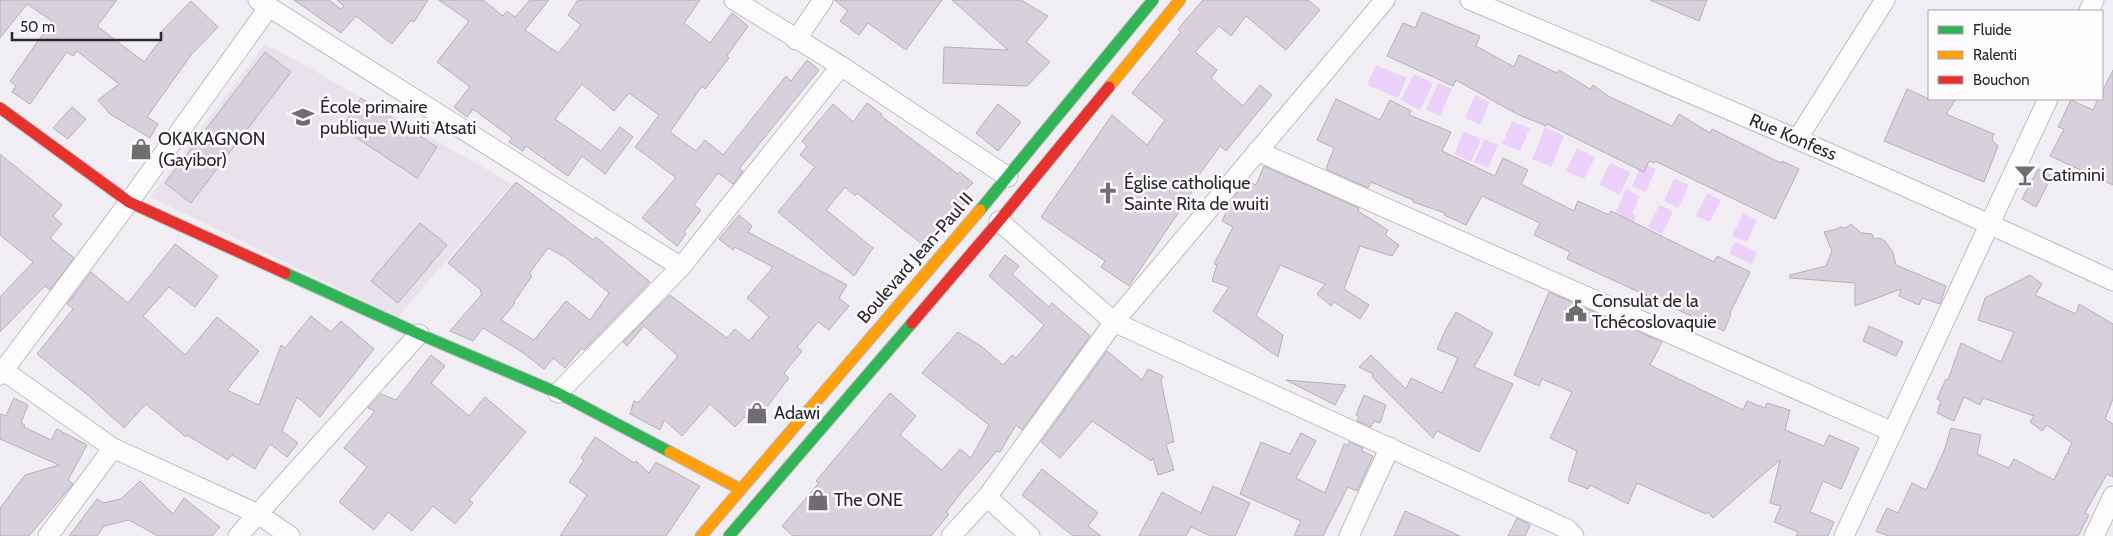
<svg xmlns="http://www.w3.org/2000/svg" width="2113" height="536" viewBox="0 0 2113 536" font-family="Cabin,sans-serif">
<style>
.built{fill:#e9e2ed}
.water{fill:#ebd1fa}
.building{fill:#d8d1dd;stroke:#b3b1b4;fill-rule:evenodd}
.lines{fill:none;stroke-linecap:round;stroke-linejoin:round}
.street-casing{stroke:#bebcc0;stroke-width:21}
.fast-casing{stroke:#bebcc0;stroke-width:13}
.slow-casing{stroke:#bebcc0;stroke-width:13}
.jam-casing{stroke:#bebcc0;stroke-width:13}
.street{stroke:#fdfcfd;stroke-width:19}
.fast{stroke:#30b455;stroke-width:11}
.slow{stroke:#ff9f0a;stroke-width:11}
.jam{stroke:#e5322d;stroke-width:11}
.labels{text-anchor:middle;dominant-baseline:central;stroke-width:5;stroke-linejoin:round;paint-order:stroke}
.poi-label{font-size:18px;fill:#2a282b;stroke:#fdfbfe;text-anchor:start}
.street-label{font-size:18px;fill:#2a282b;stroke:#fdfbfe}
</style>
<rect width="100%" height="100%" fill="#f1eef3"/>
<path class="built" d="M264,45L278,50L512,184L398,317L150,197Z"/>
<path class="water" d="M1376,65L1407,78L1398,98L1367,85Z
M1414,74L1433,83L1420,110L1401,100Z
M1438,83L1452,89L1440,116L1426,110Z
M1475,95L1490,102L1480,125L1465,118Z
M1512,121L1530,128L1520,151L1502,144Z
M1545,127L1564,136L1551,167L1532,159Z
M1464,131L1481,139L1471,162L1454,154Z
M1484,139L1498,145L1488,168L1474,162Z
M1577,148L1595,157L1584,179L1566,171Z
M1610,163L1630,172L1620,195L1599,185Z
M1642,163L1656,169L1646,192L1632,186Z
M1674,179L1689,185L1678,208L1664,201Z
M1626,189L1640,196L1632,214L1636,216L1626,239L1611,233L1620,214L1616,212Z
M1707,193L1721,200L1710,222L1696,216Z
M1659,205L1673,211L1662,234L1648,227Z
M1743,213L1757,220L1747,242L1732,236Z
M1735,242L1757,252L1752,264L1729,254Z"/>
<path class="building" d="M0,0H117L97,26L144,62L164,35L161,32L191,1L218,27L191,55L147,117L158,124L150,138L110,114L98,100L119,84L77,51L73,56L67,52L30,104L12,92L16,86L10,81L52,21L27,4L0,38Z
M294,0H329L341,9L344,6L337,0H428L414,22L411,20L392,44L356,16L341,33Z
M439,0H483L503,16L507,11L515,17L530,0H549L525,30L558,53L581,25L568,15L578,0H700L684,23L710,43L732,13L748,26L727,56L729,58L705,89L702,86L670,132L696,151L705,140L723,155L786,76L791,81L807,60L819,70L739,169L743,171L733,184L718,173L694,205L701,210L684,232L686,234L677,246L642,218L675,179V177L635,147L659,115L629,93L614,111L582,84L555,119L601,151L620,127L633,137L605,174L582,156L568,176L526,146L523,151L509,142L512,138L473,109L467,117L454,107L470,87L437,62L469,21Z
M834,0H942L906,50L868,23L859,35L840,21L848,11Z
M952,0H1021L1048,16L1026,42L1050,62L1027,86L943,83L944,47L1008,50Z
M1203,0H1308L1320,10L1286,50L1246,16L1231,36L1219,26L1195,52L1217,70L1211,78L1243,106L1260,85L1272,95L1226,151L1220,146L1193,183L1197,185L1129,286L1101,267L1105,261L1041,217L1112,115L1147,145L1165,120L1132,93L1181,32L1178,29Z
M1650,0H1707L1699,21Z
M1422,12L1480,36L1476,46L1514,67L1519,55L1557,73L1559,70L1590,89L1593,85L1608,96L1672,126L1679,114L1710,133L1712,129L1781,163L1782,161L1799,169L1775,219L1655,161L1654,163L1649,161L1644,172L1547,124L1546,126L1517,114L1456,80L1453,86L1387,56L1403,23L1415,28Z
M265,52L291,72L191,203L165,183Z
M2113,70V185L2050,156L2064,129L2058,127L2071,100L2093,110L2098,99H2102V92Z
M1907,89L1929,99H1956L1946,114L1994,134L1992,140L1998,146L1984,182L1884,141Z
M361,98L437,147L417,178L342,128Z
M1336,99L1380,120L1390,100L1411,111L1409,115L1451,132L1442,151L1495,176L1503,158L1528,170L1521,184L1574,211L1578,201L1609,215L1611,211L1714,262L1717,256L1750,272L1730,313L1731,314L1724,331L1567,259L1570,252L1534,235L1540,223L1482,196L1466,225L1444,215L1445,213L1413,202V200L1371,182L1368,188L1326,169L1334,148L1317,140Z
M867,103L882,114L881,116L958,174L960,172L973,183L961,194L968,199L927,248L857,193L855,196L845,187L826,210L873,248L854,276L778,212L815,167L800,155L807,146L802,141L833,104L853,122Z
M998,104L1021,122L998,151L976,133Z
M72,107L86,119L68,139L53,128Z
M0,154L62,205L53,216L62,224L50,238L74,258L50,290L45,286L0,332V297L33,262L0,235Z
M1264,166L1359,208L1358,211L1388,230L1385,235L1399,245L1392,256L1360,246L1344,289L1369,305L1360,319L1334,302L1331,306L1317,294L1325,284L1280,265L1256,316L1283,335L1278,357L1213,311L1229,287L1212,281L1217,265L1214,264L1233,227L1222,221L1233,198L1247,181L1256,185Z
M2038,169L2052,176L2036,207L2022,199Z
M516,182L593,240L596,237L650,282L584,350L582,348L565,368L553,358L544,369L522,352L483,328L473,341L450,331L482,294L480,292L481,290L448,263ZM548,248L565,257L609,293L590,320L566,301L534,340L501,320L515,303L514,302L532,276L529,274Z
M739,215L752,226L748,232L847,285L839,298L849,306L829,330L818,322L797,347L802,351L784,373L789,378L753,425L744,417L735,427L710,404L682,436L664,420L660,430L630,414L634,401L638,403L678,356L644,326L627,346L623,342L670,295L727,338L735,329L749,341L769,317L747,298L773,267L735,247L733,250L719,239Z
M420,223L447,245L398,303L371,281Z
M1851,224L1861,233L1872,234L1874,239L1880,238L1885,241L1893,252L1896,265L1946,286L1940,304L1922,298L1919,305L1899,296L1901,289L1855,306V283L1790,278V275L1826,266L1832,251L1824,232L1837,229L1840,227L1846,228Z
M175,244L218,276L195,307L169,287L143,316L185,355L217,317L259,351L227,390L259,405L281,345L285,348L311,316L331,332L341,321L374,349L320,417L297,397L282,431L298,443L287,457L270,444L255,469L232,455L228,460L187,435L186,437L146,404L124,428L89,396L37,354L73,309L67,304L91,272L128,303Z
M1005,255L1019,266L1012,274L1049,307L1052,303L1090,336L1022,430L1016,425L1000,452L997,451L964,489L946,512L949,514L931,536H793L782,526L819,483L816,481L890,393L916,416L900,435L942,470L960,449L971,458L989,425L922,373L958,332L981,346L1003,365L1012,355L1016,358L1044,325L989,276Z
M2030,275L2042,284L2035,295L2076,314L2079,304L2113,324V399L2105,419L2113,424V477L2107,474L2085,513L2089,515L2078,536H1888L1876,531L1887,508L1898,513L1912,483L1926,490L1944,451L1951,428L1981,435L1977,454L2009,468L2014,459L2054,480L2067,453L2069,454L2068,451L2072,443L2047,425L2042,431L2030,422L2034,416L1983,398L1980,405L1964,397L1954,421L1937,413L1941,401L1937,399L1946,379L1948,380L1961,343L2001,362L2014,332L1978,320L1985,298Z
M1549,292L1662,342L1650,365L1743,410L1747,401L1765,408L1767,403L1790,410L1785,430L1824,446L1829,435L1859,448L1841,489L1823,481L1810,512L1834,522L1828,536H1796L1798,532L1774,522L1781,506L1770,503L1780,460L1713,518L1708,512L1706,514L1637,483L1628,504L1590,485L1588,489L1568,481L1577,451L1550,438L1572,392L1542,379L1539,386L1514,375Z
M1456,312L1493,333L1474,367L1513,384L1479,452L1437,431L1433,438L1372,377L1373,374L1359,367L1371,355L1406,389L1411,378L1442,393L1458,358L1437,349L1446,329Z
M1869,326L1903,342L1896,356L1863,341Z
M1107,351L1142,380L1148,369L1163,376L1161,381L1174,442L1166,444L1174,470L1158,475L1153,458L1151,461L1092,421L1060,458L1041,442Z
M431,355L445,366L431,383L469,416L485,397L526,432L469,500L473,503L455,524L433,506L412,531L388,512L374,530L339,502L367,467L344,448L375,411L368,408L381,394L396,400Z
M1286,380L1346,385L1335,405Z
M1364,395L1386,405L1380,423L1374,421L1371,427L1357,421L1359,416L1356,415Z
M14,398L28,405L21,423L25,425L24,427L51,440L57,429L87,445L68,480L73,484L29,536H0V508L25,475L59,465L0,439V414L6,416Z
M1301,433L1316,441L1296,478L1325,493L1344,444L1348,446L1349,442L1363,448L1362,451L1373,456L1357,491L1348,487L1323,536H1294L1301,521L1240,494L1261,442L1290,454Z
M595,437L634,463L636,461L649,473L656,462L700,486L666,536H560L587,495L569,482L584,460L581,458Z
M1042,469L1098,513L1088,526L1101,536H1073L1022,495Z
M140,481L173,514L184,498L220,527L212,536H158L129,520L104,526L97,536H69L97,499L103,503L121,499Z
M1213,486L1250,503L1235,536H1211L1191,527L1186,536H1139L1162,492L1201,513Z
M1405,511L1460,536H1394Z
M1517,518L1530,525L1525,536H1508Z"/>
<g class="lines">
<g class="street-casing">
<path id="street" d="M258,0L681,267
M734,0L841,66L1008,177
M1470,0C1686,91 1901,182 2113,281
M2089,11L2094,0
M796,40L823,0
M1798,138L1885,0
M1257,151L1893,432
M999,221L1114,322L1567,529L1574,536
M0,368L113,448L258,514L290,536
M0,375L129,202L269,7
M558,393L681,267L841,66
M987,497L1030,536
M48,536L113,448
M238,536L419,334
M951,536L987,497L1114,322L1385,0
M1349,536L1390,447
M1844,536L2048,99
M2094,536L2113,496"/>
</g>
<g class="fast-casing">
<path id="fast" d="M980,210L1153,0
M285,273L419,334L558,393L670,452
M729,536L912,323"/>
</g>
<g class="slow-casing">
<path id="slow" d="M1109,87L1180,0
M670,452L740,489
M701,536L980,210"/>
</g>
<g class="jam-casing">
<path id="jam" d="M0,108L129,202L285,273
M912,323L999,221L1109,87"/>
</g>
<use href="#street" class="street"/>
<use href="#fast" class="fast"/>
<use href="#slow" class="slow"/>
<use href="#jam" class="jam"/>
</g>
<defs>
<g id="school-bare" transform="scale(1.725)"><path d="M0-5L7-2L0 1L-7-2ZM-4 1L0 2.5L4 1V4Q0 6-4 4Z" fill="#706d71" stroke="#fdfbfe" stroke-width="2.5" paint-order="stroke"/></g>
<g id="shop-bare" transform="scale(1.725)"><path d="M-5-2.5h2.3a2.7 3.5 0 0 1 5.4 0H5L5.5 6h-11ZM-1.5-2.5h3a1.5 2.3 0 0 0-3 0Z" fill="#706d71" stroke="#fdfbfe" stroke-width="2.5" paint-order="stroke"/></g>
<g id="bar-bare" transform="scale(1.725)"><path d="M-6-5H6L.8 .8V4.5H3.5V6h-7V4.5H-.8V.8Z" fill="#706d71" stroke="#fdfbfe" stroke-width="2.5" paint-order="stroke"/></g>
<g id="church-bare" transform="scale(1.725)"><path d="M-1.2-6h2.4v3.5h3.3v2.4h-3.3V6h-2.4V-.1h-3.3v-2.4h3.3Z" fill="#706d71" stroke="#fdfbfe" stroke-width="2.5" paint-order="stroke"/></g>
<g id="civic-bare" transform="scale(1.725)"><path d="M-.6-6.5H3V-4.5H.6V-3L4-1V1h2V6H-6V1h2V-1L-.6-3ZM-1.2 2.5V6h2.4V2.5Z" fill="#706d71" stroke="#fdfbfe" stroke-width="2.5" paint-order="stroke"/></g>
</defs>
<g fill-rule="evenodd">
<use href="#school-bare" x="303" y="117"/>
<use href="#shop-bare" x="141" y="149"/>
<use href="#bar-bare" x="2025" y="175"/>
<use href="#church-bare" x="1108" y="193"/>
<use href="#civic-bare" x="1576" y="311"/>
<use href="#shop-bare" x="757" y="413"/>
<use href="#shop-bare" x="818" y="500"/>
</g>
<g class="labels">
<g class="poi-label">
<text x="320" y="107">École primaire<tspan x="320" dy="21">publique Wuiti Atsati</tspan></text>
<text x="158" y="139">OKAKAGNON<tspan x="158" dy="21">(Gayibor)</tspan></text>
<text x="2042" y="175">Catimini</text>
<text x="1124" y="183">Église catholique<tspan x="1124" dy="21">Sainte Rita de wuiti</tspan></text>
<text x="1592" y="301">Consulat de la<tspan x="1592" dy="21">Tchécoslovaquie</tspan></text>
<text x="774" y="413">Adawi</text>
<text x="834" y="500">The ONE</text>
</g>
<g class="street-label">
<text transform="translate(1793 137) rotate(23)">Rue Konfess</text>
<text transform="translate(915 258) rotate(-49)">Boulevard Jean-Paul II</text>
</g>
</g>
<rect x="1928" y="10" width="175" height="90" fill="#fdfbfe" stroke="#a9a7aa"/>
<rect x="1938" y="26" width="25" height="8" fill="#30b455" stroke="#a9a7aa"/>
<text x="1973" y="35" font-size="15" fill="#2a282b">Fluide</text>
<rect x="1938" y="51" width="25" height="8" fill="#ff9f0a" stroke="#a9a7aa"/>
<text x="1973" y="60" font-size="15" fill="#2a282b">Ralenti</text>
<rect x="1938" y="76" width="25" height="8" fill="#e5322d" stroke="#a9a7aa"/>
<text x="1973" y="85" font-size="15" fill="#2a282b">Bouchon</text>
<path d="M12 32v8h149v-8" fill="none" stroke="#2a282b" stroke-width="2.5"/>
<text x="20" y="32" font-size="15" fill="#2a282b" stroke="#fdfbfe" stroke-width="4" paint-order="stroke">50 m</text>
</svg>
